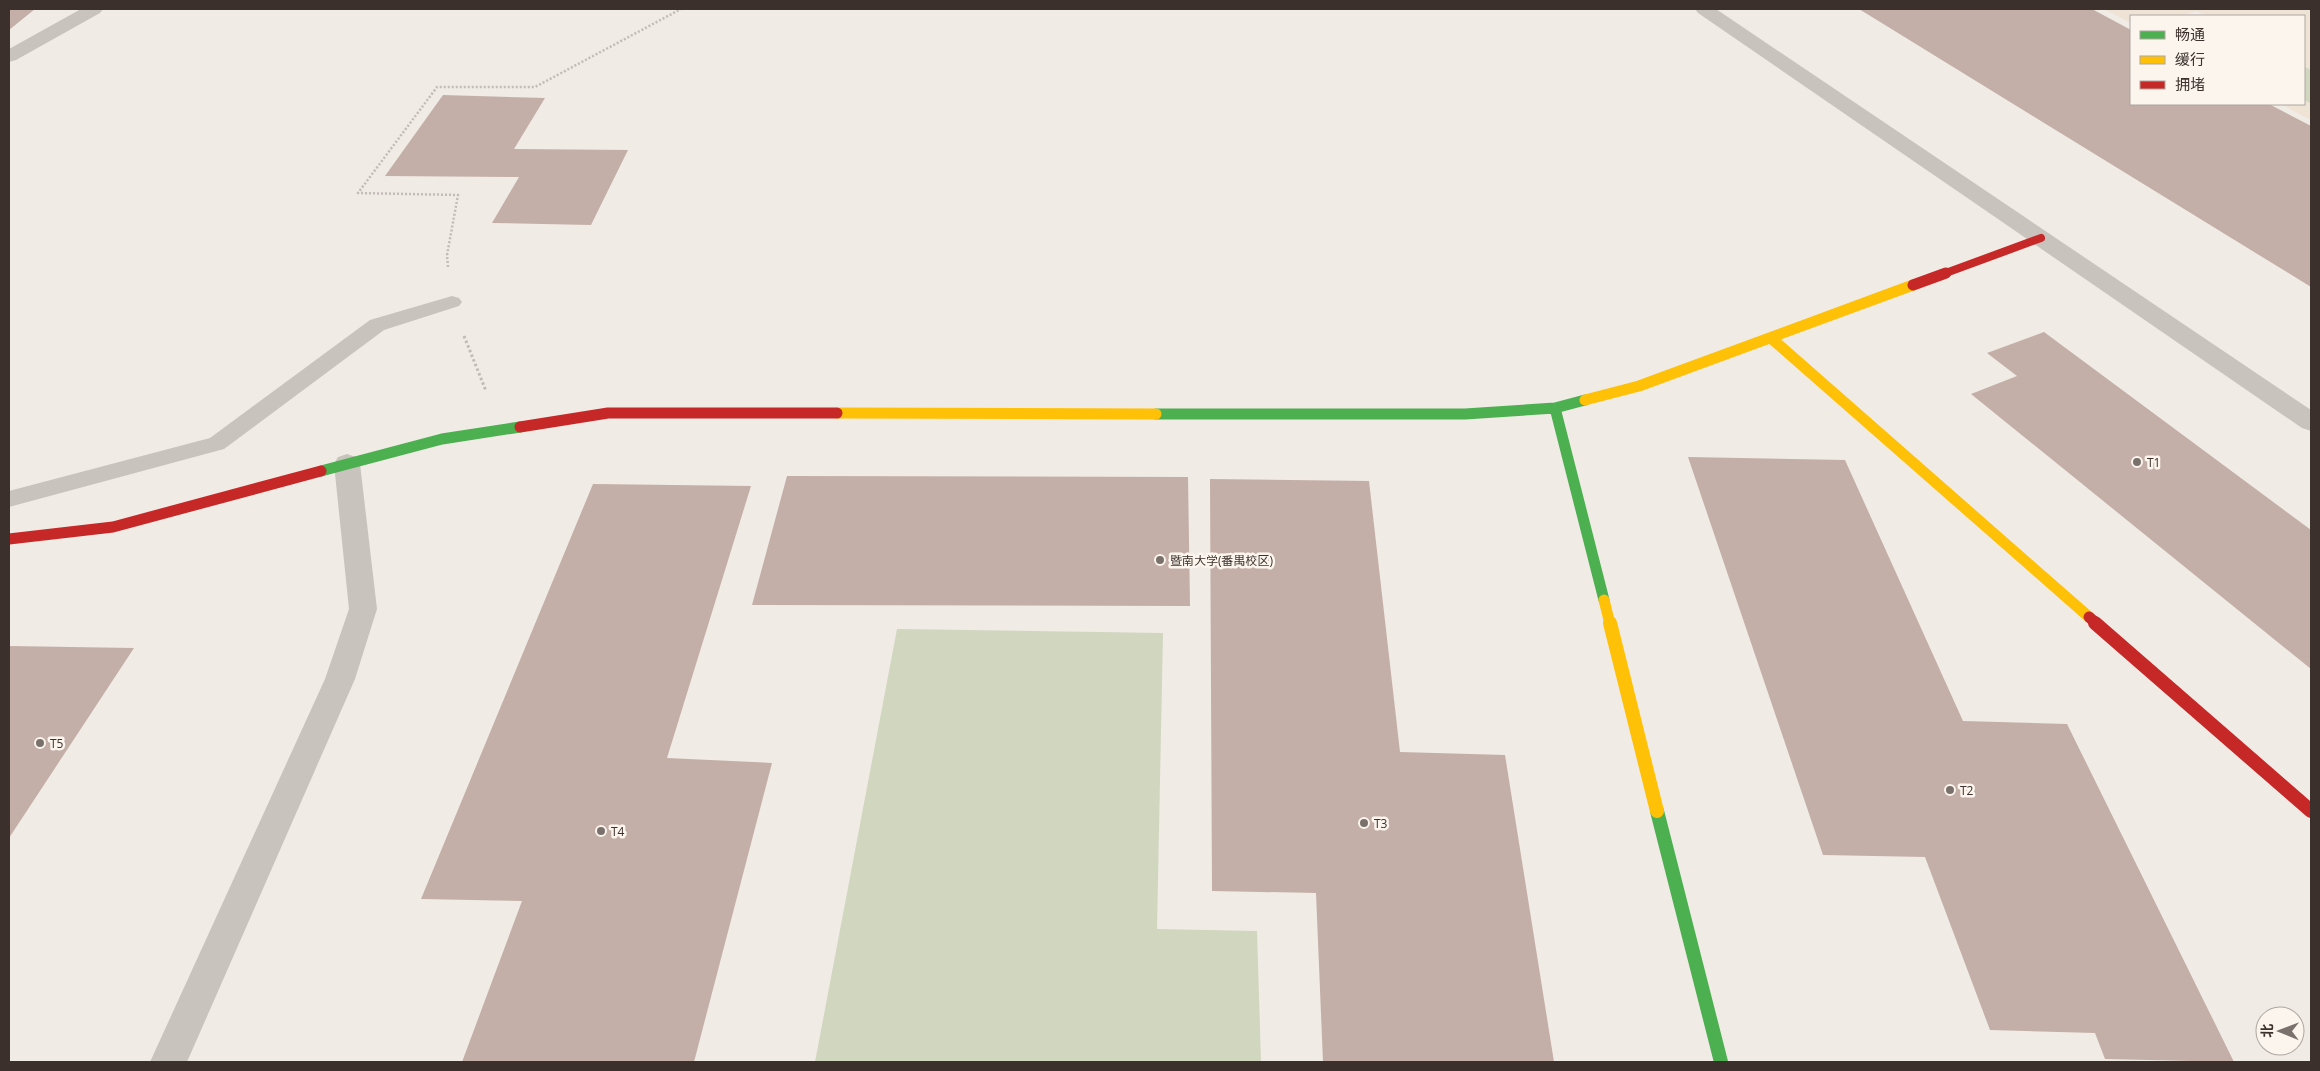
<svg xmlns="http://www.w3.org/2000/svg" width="2320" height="1071" viewBox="0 0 2320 1071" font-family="'Open Sans','Noto Sans SC',sans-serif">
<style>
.green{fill:#d1d6bf}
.plaza{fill:#eee3d5}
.building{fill:#c3afa7}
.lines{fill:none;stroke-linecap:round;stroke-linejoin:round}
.path-far1{stroke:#c2bbb6;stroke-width:2.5;stroke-dasharray:2 2;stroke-linecap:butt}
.path{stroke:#c2bbb6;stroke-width:3;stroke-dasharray:2.5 2.5;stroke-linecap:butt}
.lane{fill:#c9c3be;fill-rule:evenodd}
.street{fill:#c9c3be;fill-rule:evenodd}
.fast-far1{stroke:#4caf50;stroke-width:11}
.fast{stroke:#4caf50;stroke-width:14}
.slow-far1{stroke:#ffc107;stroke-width:11}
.slow{stroke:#ffc107;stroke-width:14}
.jam-far2{stroke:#c62828;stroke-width:8}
.jam-far1{stroke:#c62828;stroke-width:11}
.jam{stroke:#c62828;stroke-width:14}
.poi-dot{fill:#7a716c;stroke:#fbf5ee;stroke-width:2}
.labels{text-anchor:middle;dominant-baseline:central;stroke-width:5;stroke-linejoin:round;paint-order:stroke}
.poi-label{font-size:12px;fill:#3b302b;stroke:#fbf5ee;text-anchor:start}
</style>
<rect width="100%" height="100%" fill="#f0ebe5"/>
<path class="green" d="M2304,66L2311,70V104L2304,100Z
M897,629L1163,633L1157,929L1257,931L1261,1062H815Z"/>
<path class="plaza" d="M2104,9H2311V70L2304,66V16H2208L2197,11L2179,16H2131V23Z
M2304,100L2311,104V120L2281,104H2304Z"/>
<path class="building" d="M9,9H35L9,30Z
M1859,9H2092L2131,30V104H2269L2311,126V287Z
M443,95L545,98L514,149L628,150L591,225L492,223L519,177L385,176Z
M2044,332L2311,530V669L1971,394L2017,376L1987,353Z
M1688,457L1845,460L1963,721L2067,724L2234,1062L2105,1059L2095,1033L1990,1030L1925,857L1823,855Z
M787,476L1188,477L1190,606L752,605Z
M1210,479L1369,481L1400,752L1505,755L1554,1062H1323L1316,893L1212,891Z
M593,484L751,486L667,758L772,763L694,1062H462L522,901L421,899Z
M9,646L134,648L9,838Z"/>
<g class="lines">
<path class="path-far1" d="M448,267L447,255L458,195L358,193L437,87H535L681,9"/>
<path class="path" d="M464,336L486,391"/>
<path class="lane" d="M452,296L459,298L462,302L459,306L384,330L224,449L9,507V491L210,438L370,320Z"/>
<path class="street" d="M81,9H103L100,13L16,60L9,62V49Z
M1695,9H1716L2311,410V431L2302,428L1698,13Z
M347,454L356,457L360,464L377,609L355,679L187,1062H150L325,679L349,609L334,464L338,457Z"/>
<path class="fast-far1" d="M1555,408L1604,600
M1156,414H1465L1555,408L1585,400
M321,471L442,439L520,427"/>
<path class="fast" d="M1657,811L1721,1062"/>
<path class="slow-far1" d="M1771,338L2089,617
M1585,400L1639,386L1913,285
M837,413L1156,414
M1604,600L1610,624"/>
<path class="slow" d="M1610,623L1657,811"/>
<path class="jam-far2" d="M1943,274L2041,238"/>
<path class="jam-far1" d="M1913,285L1946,273
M520,427L608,413H837
M9,539L113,527L321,471
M2089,617L2097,624"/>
<path class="jam" d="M2095,623L2311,811"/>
</g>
<g class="poi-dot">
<circle cx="2137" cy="462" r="5"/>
<circle cx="1160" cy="560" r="5"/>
<circle cx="40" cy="743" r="5"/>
<circle cx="1950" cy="790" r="5"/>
<circle cx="1364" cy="823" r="5"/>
<circle cx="601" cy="831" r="5"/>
</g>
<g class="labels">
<g class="poi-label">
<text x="2147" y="462">T1</text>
<text x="1170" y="560">暨南大学(番禺校区)</text>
<text x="50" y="743">T5</text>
<text x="1960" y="790">T2</text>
<text x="1374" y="823">T3</text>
<text x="611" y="831">T4</text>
</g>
</g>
<rect width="2320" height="1071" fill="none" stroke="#3b302b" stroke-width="20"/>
<rect x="2130" y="15" width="175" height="90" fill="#fbf5ee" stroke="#aea6a0"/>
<rect x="2140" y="31" width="25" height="8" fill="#4caf50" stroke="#aea6a0"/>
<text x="2175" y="40" font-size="15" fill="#3b302b">畅通</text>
<rect x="2140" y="56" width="25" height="8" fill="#ffc107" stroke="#aea6a0"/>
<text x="2175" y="65" font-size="15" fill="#3b302b">缓行</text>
<rect x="2140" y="81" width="25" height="8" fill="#c62828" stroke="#aea6a0"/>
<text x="2175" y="90" font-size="15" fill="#3b302b">拥堵</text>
<g transform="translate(2280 1031) rotate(271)"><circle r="24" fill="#fbf5ee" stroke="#aea6a0"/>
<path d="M0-4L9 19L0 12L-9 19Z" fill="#7a716c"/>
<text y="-8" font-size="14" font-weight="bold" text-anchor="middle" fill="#3b302b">北</text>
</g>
</svg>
